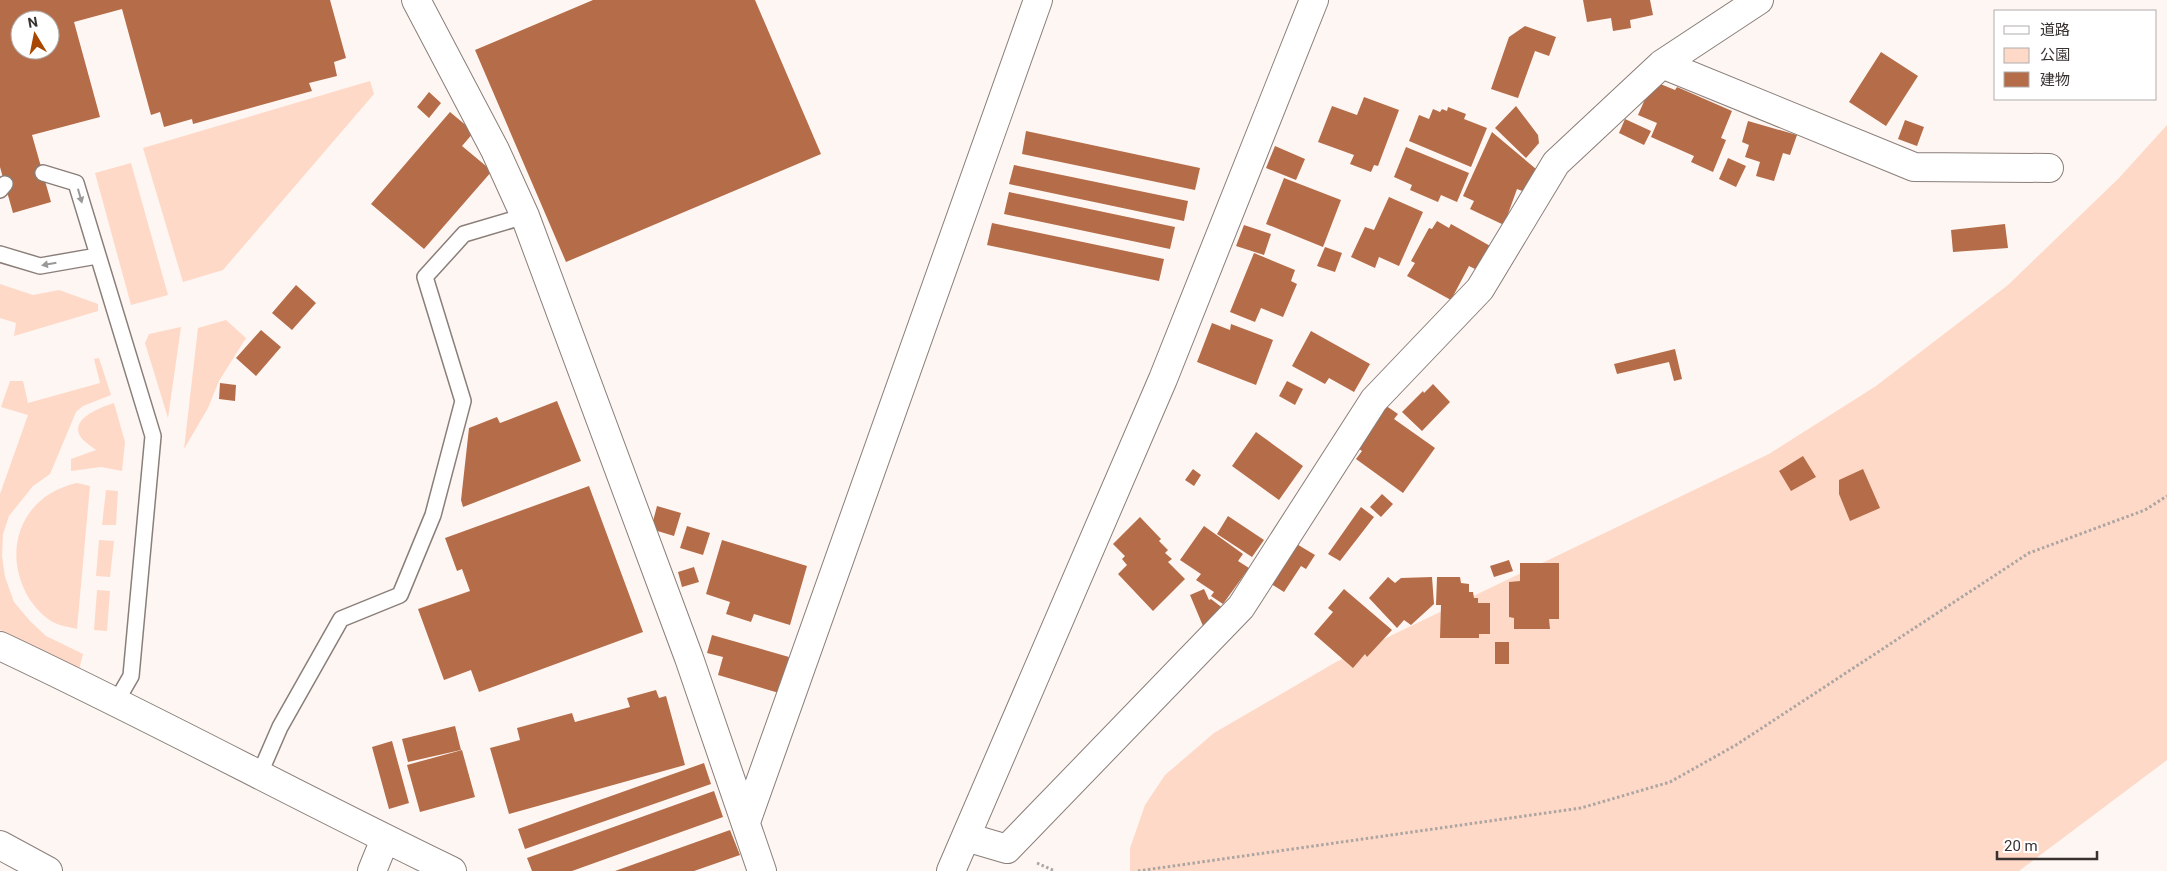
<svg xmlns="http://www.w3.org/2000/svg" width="2167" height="871" viewBox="0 0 2167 871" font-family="Roboto,'Noto Sans JP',sans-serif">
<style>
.green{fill:#fed9c7}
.building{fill:#b56c48;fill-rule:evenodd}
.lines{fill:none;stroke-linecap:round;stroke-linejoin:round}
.lane-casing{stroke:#8a7e79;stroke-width:18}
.street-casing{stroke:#8a7e79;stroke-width:30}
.path{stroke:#aca5a2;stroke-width:3;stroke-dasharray:2.5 2.5;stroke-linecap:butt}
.lane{stroke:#fff;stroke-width:15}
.street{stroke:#fff;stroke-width:28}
.oneway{fill:#9b9898}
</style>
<rect width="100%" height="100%" fill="#fef6f2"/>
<path class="green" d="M370,81L374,94L223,270L183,282L143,148Z
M2167,125V760L2019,871H1130V848L1145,805L1165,775L1214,733L1336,662L1769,454L1876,386L2008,285L2119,178Z
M131,163L168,295L131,305L95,173Z
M0,284L33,295L59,290L98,304V311L14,336L16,323L0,318Z
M226,320L246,338L219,381L208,408L184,449L198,328Z
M181,327L168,418L145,343L149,334Z
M99,358L111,395L83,406L76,412L50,474L33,486L9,516L3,534L2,556L5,577L14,602L30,621L46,636L83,654L79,670L0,630V494L28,415L1,407L10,381H23L28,403L100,383L94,359Z
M114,403L125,442L122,471L101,467L71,471V459L96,450C91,446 84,442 80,436C70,418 102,407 114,403Z
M77,483L90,486L77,629C70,627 61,626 55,623C45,619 36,608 30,600C0,552 21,495 77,483Z
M106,490L118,491L116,525H102Z
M99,540L114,541L110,577L96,576Z
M97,590L110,591L107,631L94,630Z"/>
<path class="building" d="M0,0H330L346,58L334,62L337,76L309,83L312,91L193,124L192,119L164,127L160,112L151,115L122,9L74,22L100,117L32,135L51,202L13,213L0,167ZM20,20H50V50H20Z
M593,0H755L821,154L566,262L475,50Z
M1583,0H1650L1653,15L1630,20L1631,28L1613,31L1611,18L1587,22Z
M1525,26L1556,37L1549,56L1535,51L1518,98L1491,89L1509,37Z
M1881,52L1918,76L1886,126L1849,102Z
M1653,81L1675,90L1677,87L1732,111L1721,138L1726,140L1713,172L1691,162L1694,156L1651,137L1657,123L1638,115Z
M429,92L441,103L429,118L417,107Z
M1364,97L1399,110L1378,166L1374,165L1371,172L1350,164L1354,155L1318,142L1332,106L1357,115Z
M1516,106L1538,135L1539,143L1526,158L1495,128Z
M1448,107L1466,114L1464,119L1487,128L1471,167L1409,141L1419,115L1429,119L1433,109L1440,112L1442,109L1447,111Z
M450,112L474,132L462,146L492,171L424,249L371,204Z
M1625,119L1651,131L1644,145L1619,133Z
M1905,120L1924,127L1917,146L1898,139Z
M1748,121L1797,135L1790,155L1783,153L1774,181L1756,176L1760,162L1745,157L1749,145L1742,142Z
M1026,131L1200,168L1195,190L1022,154Z
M1492,132L1536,169L1525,192L1517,189L1504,225L1470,209L1474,201L1463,196Z
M1275,146L1305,159L1296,180L1266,168Z
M1406,147L1469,173L1457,202L1441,195L1438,202L1410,190L1412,185L1394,177Z
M1728,158L1746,166L1736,187L1719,179Z
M1014,165L1188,201L1184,221L1009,184Z
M1284,178L1341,200L1323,247L1266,224Z
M1009,192L1175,227L1170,249L1004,214Z
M1389,197L1423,212L1399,266L1379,257L1375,268L1351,257L1365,227L1374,230Z
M1437,221L1449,228L1451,224L1492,247L1479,271L1469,266L1451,300L1407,276L1415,263L1411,261L1429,228L1432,229Z
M992,223L1164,259L1159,281L987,245Z
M2005,224L2008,248L1953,252L1951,230Z
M1244,225L1271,234L1264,255L1236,246Z
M1325,247L1342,253L1335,272L1317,266Z
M1254,253L1295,270L1291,281L1297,284L1283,317L1261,308L1255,322L1230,312Z
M296,285L316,303L292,330L272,313Z
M1212,323L1230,330L1231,324L1273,340L1256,385L1197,362Z
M261,330L281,347L256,376L236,358Z
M1311,331L1370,364L1354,392L1329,378L1325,384L1292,366Z
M1675,349L1682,379L1674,381L1669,362L1617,374L1614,364Z
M1287,381L1303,389L1295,405L1279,396Z
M220,383L236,385L235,401L219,399Z
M1433,384L1450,402L1422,431L1402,412L1423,391L1424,393Z
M557,401L581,461L463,507L461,500L469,428L497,417L500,423Z
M1382,403L1398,414L1394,419L1435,448L1403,493L1356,459L1362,451L1352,444Z
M1256,432L1303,466L1279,500L1232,466Z
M1803,456L1816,477L1791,491L1779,471Z
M1193,469L1201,475L1194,486L1185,480Z
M1863,469L1880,508L1850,521L1839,494V480Z
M589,486L643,632L479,692L471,670L444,680L418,609L470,591L462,569L457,571L445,538Z
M1382,494L1393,504L1381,517L1370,507Z
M657,506L681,513L674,536L651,529Z
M1361,507L1374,517L1340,561L1328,554Z
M1228,516L1264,540L1252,557L1217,534Z
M1140,517L1161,539L1159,541L1168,550L1165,553L1172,559L1168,562L1185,579L1153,611L1118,574L1127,565L1122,559L1125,556L1113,544Z
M687,526L710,533L703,555L680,548Z
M1204,526L1243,554L1238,561L1249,568L1223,604L1211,596L1214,592L1196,580L1201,574L1180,560Z
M722,540L807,566L790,625L754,614L751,622L726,614L730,602L706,594Z
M1290,540L1315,555L1306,569L1301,566L1284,592L1265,580Z
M1509,560L1513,571L1494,577L1490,566Z
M1520,563H1559V619H1549L1550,629H1514V618L1509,617V582L1520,581Z
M694,567L699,582L682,587L678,572Z
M1388,577L1395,583L1401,578L1432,577L1434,604L1411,625L1404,620L1397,628L1369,598Z
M1437,577H1460L1461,583L1469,584V592H1473L1474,598H1478V603H1490V634H1479V638H1440L1441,605H1436Z
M1204,589L1209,600L1211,599L1224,609L1215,621L1203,626L1190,595Z
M1344,589L1392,630L1367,657L1365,654L1353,668L1314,634L1333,612L1328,608Z
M712,635L789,657L779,693L718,675L723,657L707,653Z
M1495,642H1509V664H1495Z
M656,690L659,698L666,696L685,765L509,814L490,748L520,740L517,728L572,713L575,722L630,707L627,698Z
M455,726L461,750L408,762L402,739Z
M392,741L409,803L389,809L372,747Z
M462,750L475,797L420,812L407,765Z
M704,763L711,784L525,849L518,829Z
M714,791L723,817L572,871H532L527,858Z
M730,830L740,855L694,871H615Z"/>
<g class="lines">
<g class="lane-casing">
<path id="lane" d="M43,173L76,183L153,436L131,676L116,702
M0,190L5,184
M0,254L40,266L97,256
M260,773L280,727L341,619L400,595L433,515L463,401L425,277L464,234L525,216"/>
</g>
<g class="street-casing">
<path id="street" d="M416,0L495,150L525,216L689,658L762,871
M1662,64L1914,167L2049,168
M0,646C152,717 300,798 452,871
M746,822L1038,0
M966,837L1007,849L1241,607L1374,400L1480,289L1556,163L1662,64L1759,0
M0,845L48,871
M372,871L385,839
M951,871L1163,379L1314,0"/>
</g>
<path class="path" d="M1037,863L1055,871
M1138,871L1581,808L1670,782L1736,745L2029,553L2145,510L2167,496"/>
<use href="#lane" class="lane"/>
<use href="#street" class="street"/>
</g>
<defs><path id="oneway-solid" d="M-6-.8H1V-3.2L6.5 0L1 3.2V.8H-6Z" transform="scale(1.25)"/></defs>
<g class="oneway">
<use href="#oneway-solid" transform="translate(80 196) rotate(74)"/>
<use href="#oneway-solid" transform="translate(49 264) rotate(170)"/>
</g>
<rect x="1994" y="10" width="162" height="90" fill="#ffffff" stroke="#afadac"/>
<rect x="2004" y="26" width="25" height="8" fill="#ffffff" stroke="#afadac"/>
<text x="2040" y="35" font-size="15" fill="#373230">道路</text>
<rect x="2004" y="48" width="25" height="15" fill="#fed9c7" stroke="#afadac"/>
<text x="2040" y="60" font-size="15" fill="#373230">公園</text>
<rect x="2004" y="72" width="25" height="15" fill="#b56c48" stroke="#afadac"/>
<text x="2040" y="85" font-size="15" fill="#373230">建物</text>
<g transform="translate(35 35) rotate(350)"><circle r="24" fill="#ffffff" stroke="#afadac"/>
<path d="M0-4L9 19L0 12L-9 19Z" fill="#a84701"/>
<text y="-8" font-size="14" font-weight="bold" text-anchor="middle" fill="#373230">N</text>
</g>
<path d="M1997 851v8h100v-8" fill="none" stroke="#373230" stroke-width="2.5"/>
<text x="2004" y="851" font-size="15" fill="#373230" stroke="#ffffff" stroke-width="4" paint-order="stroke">20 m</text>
</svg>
